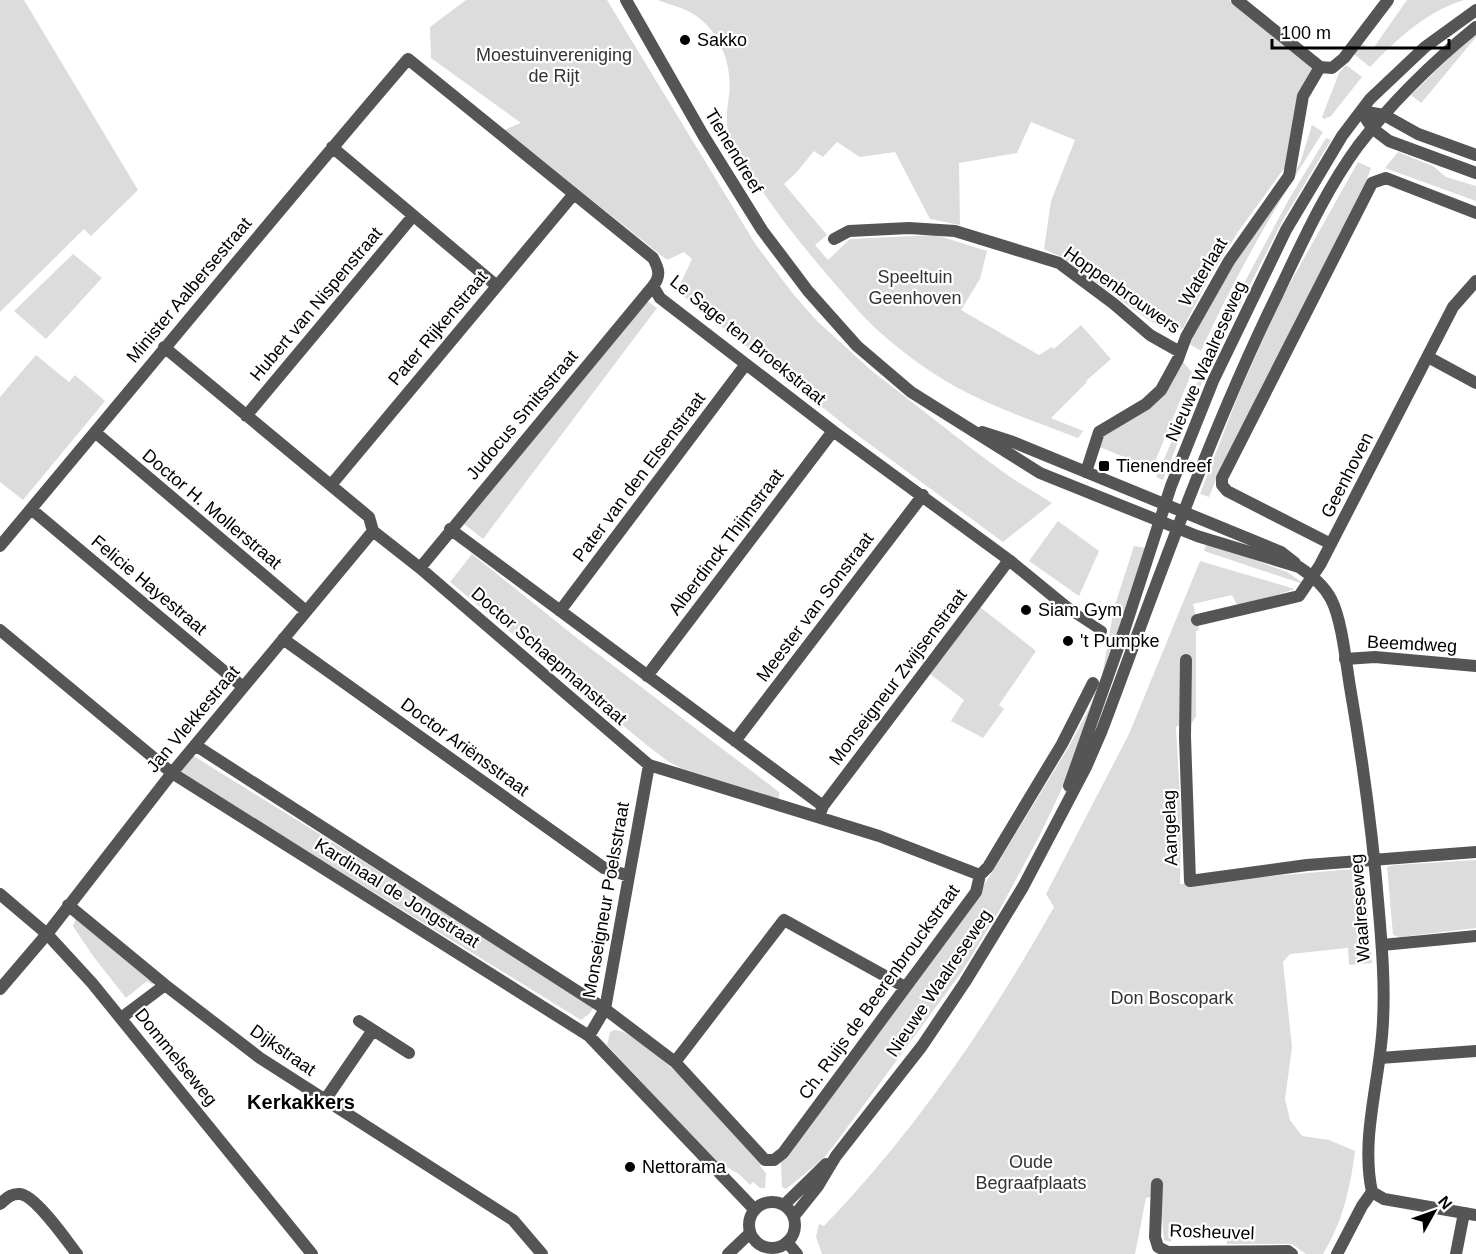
<svg xmlns="http://www.w3.org/2000/svg" width="1476" height="1254" viewBox="0 0 1476 1254" font-family="Arial,sans-serif">
<style>
.green{fill:#dcdcdc}
.lines{fill:none;stroke-linecap:round;stroke-linejoin:round}
.pedestrian{stroke:#555;stroke-width:10}
.minor{stroke:#555;stroke-width:12}
.tertiary{stroke:#555;stroke-width:12}
.poi-dot{fill:#000;stroke:#fff;stroke-width:2}
.labels{text-anchor:middle;dominant-baseline:central;stroke-width:4.5;stroke-linejoin:round;paint-order:stroke}
.poi-label{font-size:18px;fill:#000;stroke:#fff;text-anchor:start}
.park-label{font-size:18px;fill:#333;stroke:#fff}
.street-label{font-size:18px;fill:#000;stroke:#fff}
.neighbourhood-label{font-size:20px;font-weight:bold;fill:#000;stroke:#fff}
</style>
<rect width="100%" height="100%" fill="#fff"/>
<path class="green" d="M0,0H24L138,190L91,236L84,229L0,312Z
M466,0H607L756,245L794,295L817,321L872,371L976,452L1010,477L1052,503L1003,542L856,434L677,291L692,259L684,252L667,260L504,130L521,123L431,58L430,27Z
M658,0H1229L1315,65L1285,167L1238,232L1209,278L1183,328L1172,334L1147,319L1061,257L1044,249L1051,201L1075,140L1031,122L1017,153L959,163L960,225L930,219L895,152L860,157L837,142L823,157L814,151L796,173L784,184L827,235L815,245L828,260L850,239L936,235L987,251L980,279L961,310L1039,355L1052,347L1054,349L1081,325L1111,359L1086,381L1087,382L1051,418L1083,431L1078,438C1037,422 994,408 956,387C930,372 904,354 882,334C862,317 846,296 829,277C793,235 760,192 733,144C724,128 727,112 729,95C733,63 718,26 688,11C678,6 667,4 658,0Z
M1407,0H1464C1427,11 1396,40 1370,67L1354,54L1362,44L1372,50Z
M1476,32V37L1423,101L1421,103L1411,95Z
M1346,65L1362,77L1331,116L1324,119L1322,117L1339,73Z
M1312,125L1323,132C1278,202 1235,275 1201,351L1188,343L1205,307L1288,183L1300,163Z
M1326,138L1331,140L1283,220L1218,348L1204,377L1163,480L1156,477L1226,317L1289,199Z
M1398,152L1433,166L1446,177L1476,186V201L1385,168Z
M1358,162L1371,168L1367,179L1216,480L1209,497L1200,494L1237,398L1280,301Z
M73,254L102,278L46,339L14,311Z
M647,301L657,308L483,539L464,524Z
M36,355L69,382L75,375L105,401L23,500L0,482V397Z
M1181,360L1192,372L1154,464L1149,467L1097,446L1102,433L1130,418Z
M1058,521L1099,551L1079,596L1029,561Z
M1207,542L1287,572L1306,585L1204,551Z
M1134,546L1146,548L1075,761L1039,837L999,911L961,973L838,1140L824,1158L786,1189L782,1187L781,1162L986,882L1068,748L1088,711L1102,676L1114,608Z
M472,554L573,635L779,792V799L683,769L669,762L649,747L450,582Z
M1200,561L1295,589L1238,607L1232,595L1193,604L1199,630L1196,631V717L1189,727L1180,725L1176,727L1181,816L1180,884L1364,868L1372,963L1349,965L1348,948L1290,954L1283,962L1292,1047L1285,1099L1290,1120L1302,1136L1329,1140L1355,1151C1350,1189 1343,1221 1323,1254H1306L1292,1244H1227V1234L1172,1235L1171,1242L1164,1240L1160,1195L1146,1198L1135,1254H822L816,1237L819,1224L824,1226C915,1132 990,1021 1054,907L1046,894L1129,734Z
M980,607L1036,651L999,705L1004,709L983,738L951,721L964,700L930,674Z
M192,755L510,952L593,1008L590,1013L581,1020L180,773Z
M1476,860V928L1400,937L1393,935L1387,867L1396,865Z
M76,918L153,980V985L147,981L126,998L93,956L73,926Z
M614,1030C648,1031 736,1136 762,1163L760,1166L766,1173L765,1188H760L753,1182L750,1185L739,1174L714,1160L607,1045L610,1032Z"/>
<g class="lines">
<path class="pedestrian" d="M1070,610L1102,631"/>
<path class="minor" d="M1237,0L1320,67
M1320,67L1332,68L1344,58L1388,0
M332,147L497,286
M834,239L849,231L909,228L955,231L1059,263L1114,304L1150,335L1180,352
M164,347L369,517L373,531L420,568L649,765L879,836L980,875
M1428,357L1476,383
M246,416L413,216
M96,433L306,611
M1086,472L1099,432L1146,404L1161,390L1178,359L1186,337L1229,261L1289,176L1303,96L1320,67
M331,485L573,195
M31,509L243,687
M450,529L823,806
M1331,544L1227,491L1222,485V478L1372,183L1386,178L1476,213
M0,546C136,384 270,220 408,59L653,258C659,269 661,276 653,286L660,298L833,431L1009,560L1070,610
M420,568L653,286
M560,611L746,364
M1197,620L1299,596L1320,565L1453,307L1476,281
M0,630L172,773L589,1036L754,1209
M283,639L604,868L629,876
M1345,659L1375,657L1476,666
M1186,660L1185,737L1190,881L1307,865L1476,852
M647,676L833,431
M735,741L923,495
M195,745L605,1009L675,1062L765,1160H774L783,1153L976,892L980,875L988,867L1062,744L1093,683
M820,814L823,806L1009,560
M68,905L165,985L260,1058L513,1220L542,1254
M1382,945L1476,936
M0,989L47,934L172,773L373,531
M121,1018L165,985
M359,1021L409,1053
M589,1036L605,1009L649,765
M1380,1058L1476,1051
M675,1062L784,920L905,987
M325,1100L373,1030
M1157,1184L1155,1237L1158,1247L1168,1252L1288,1251L1292,1254
M0,1204C6,1199 11,1193 20,1194C35,1195 67,1241 77,1254
M787,1242L797,1254
M1337,1254L1362,1206L1372,1192
M1456,1254L1464,1213"/>
<path class="tertiary" d="M626,0L703,135L762,230L808,291L857,346L911,392L1040,473L1197,536L1299,567C1311,575 1324,585 1331,599C1342,620 1346,663 1350,687C1363,762 1373,837 1379,912C1382,948 1385,985 1383,1021C1381,1078 1360,1136 1372,1192L1384,1199L1476,1215
M1361,111L1372,128L1389,141L1476,173
M1361,111L1384,115L1418,134L1476,155
M982,432L1013,442L1281,552L1295,563
M1069,786L1125,628L1171,486L1213,381L1286,230L1342,136L1370,99L1425,47L1476,10
M0,894L47,934L92,983L312,1254
M749 1225a23 23 0 1 1 46 0a23 23 0 1 1-46 0Z
M784,1205L826,1164
M794,1216L818,1186L836,1156L922,1046L965,982L1023,887L1086,767L1102,730C1157,583 1209,434 1278,293C1302,243 1325,191 1358,146C1392,102 1433,62 1476,27
M728,1254L750,1233"/>
</g>
<g class="poi-dot">
<circle cx="685" cy="40" r="6"/>
<rect x="1098" y="460" width="12" height="12" rx="3"/>
<circle cx="1026" cy="610" r="6"/>
<circle cx="1068" cy="641" r="6"/>
<circle cx="630" cy="1167" r="6"/>
</g>
<g class="labels">
<g class="poi-label">
<text x="697" y="40">Sakko</text>
<text x="1116" y="466">Tienendreef</text>
<text x="1038" y="610">Siam Gym</text>
<text x="1080" y="641">'t Pumpke</text>
<text x="642" y="1167">Nettorama</text>
</g>
<g class="park-label">
<text x="554" y="55">Moestuinvereniging<tspan x="554" dy="21">de Rijt</tspan></text>
<text x="915" y="277">Speeltuin<tspan x="915" dy="21">Geenhoven</tspan></text>
<text x="1172" y="998">Don Boscopark</text>
<text x="1031" y="1162">Oude<tspan x="1031" dy="21">Begraafplaats</tspan></text>
</g>
<g class="street-label">
<text transform="translate(734 151) rotate(59)">Tienendreef</text>
<text transform="translate(1203 272) rotate(-59)">Waterlaat</text>
<text transform="translate(189 290) rotate(-50)">Minister Aalbersestraat</text>
<text transform="translate(1122 290) rotate(35)">Hoppenbrouwers</text>
<text transform="translate(316 304) rotate(-50)">Hubert van Nispenstraat</text>
<text transform="translate(438 328) rotate(-50)">Pater Rijkenstraat</text>
<text transform="translate(748 340) rotate(39)">Le Sage ten Broekstraat</text>
<text transform="translate(1206 361) rotate(-66)">Nieuwe Waalreseweg</text>
<text transform="translate(522 415) rotate(-50)">Judocus Smitsstraat</text>
<text transform="translate(1347 475) rotate(-63)">Geenhoven</text>
<text transform="translate(639 477) rotate(-53)">Pater van den Elsenstraat</text>
<text transform="translate(212 509) rotate(40)">Doctor H. Mollerstraat</text>
<text transform="translate(726 542) rotate(-53)">Alberdinck Thijmstraat</text>
<text transform="translate(149 585) rotate(40)">Felicie Hayestraat</text>
<text transform="translate(815 607) rotate(-53)">Meester van Sonstraat</text>
<text transform="translate(1412 644) rotate(3)">Beemdweg</text>
<text transform="translate(549 656) rotate(41)">Doctor Schaepmanstraat</text>
<text transform="translate(898 677) rotate(-53)">Monseigneur Zwijsenstraat</text>
<text transform="translate(193 719) rotate(-50)">Jan Vlekkestraat</text>
<text transform="translate(465 747) rotate(36)">Doctor Ariënsstraat</text>
<text transform="translate(1170 828) rotate(-92)">Aangelag</text>
<text transform="translate(397 893) rotate(32)">Kardinaal de Jongstraat</text>
<text transform="translate(606 900) rotate(-80)">Monseigneur Poelsstraat</text>
<text transform="translate(1360 908) rotate(-94)">Waalreseweg</text>
<text transform="translate(939 983) rotate(-56)">Nieuwe Waalreseweg</text>
<text transform="translate(879 992) rotate(-54)">Ch. Ruijs de Beerenbrouckstraat</text>
<text transform="translate(283 1050) rotate(35)">Dijkstraat</text>
<text transform="translate(176 1057) rotate(51)">Dommelseweg</text>
<text transform="translate(1212 1232) rotate(2)">Rosheuvel</text>
</g>
<g class="neighbourhood-label">
<text x="301" y="1102">Kerkakkers</text>
</g>
</g>
<g transform="translate(1434 1212) rotate(50)" stroke="#ffffff" stroke-width="4.5" paint-order="stroke">
<path d="M0-4.5L10 22L0 15L-10 22Z" fill="#000000"/>
<text y="-9" font-size="16" font-weight="bold" text-anchor="middle" fill="#000000">N</text>
</g>
<path d="M1272 39v9h177v-9" fill="none" stroke="#000000" stroke-width="3"/>
<text x="1281" y="39" font-size="18" fill="#000000" stroke="#ffffff" stroke-width="4.5" paint-order="stroke">100 m</text>
</svg>
